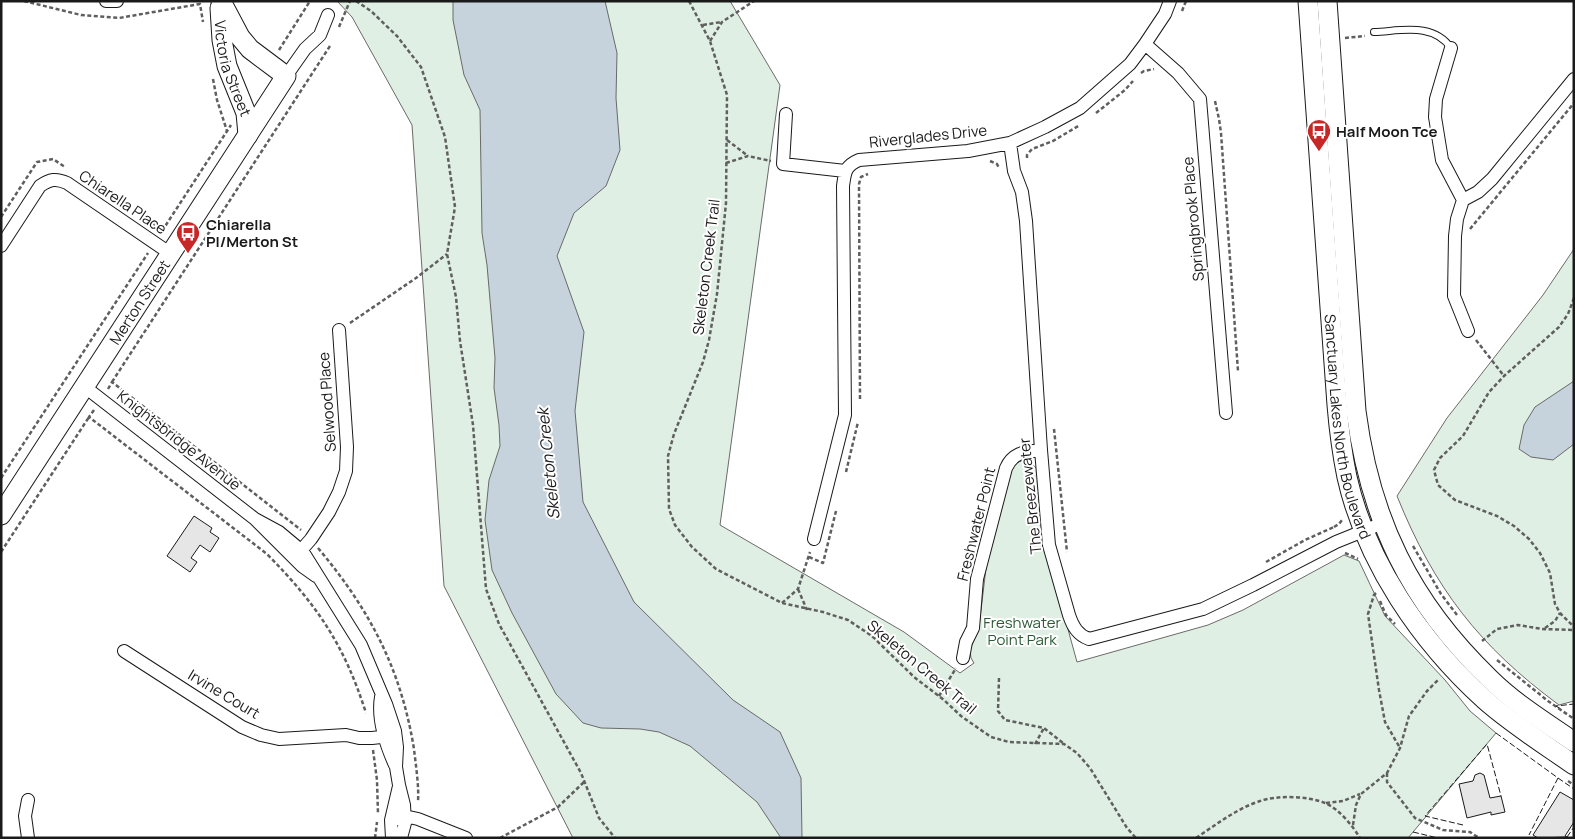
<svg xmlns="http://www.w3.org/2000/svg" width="1575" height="839" viewBox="0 0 1575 839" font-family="Manrope,sans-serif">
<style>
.green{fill:#e0efe3;stroke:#6a6a6a}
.water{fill:#c6d2dc;stroke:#6a6a6a}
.building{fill:#e6e6e6;stroke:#1a1a1a}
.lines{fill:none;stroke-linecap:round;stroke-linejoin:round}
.lane-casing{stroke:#1a1a1a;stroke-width:8}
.street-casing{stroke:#1a1a1a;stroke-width:14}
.secondary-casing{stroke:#1a1a1a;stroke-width:21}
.path{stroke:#5f5f5f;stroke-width:2.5;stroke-dasharray:4 2.5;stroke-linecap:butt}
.lane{stroke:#fff;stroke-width:6}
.street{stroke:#fff;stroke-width:12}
.secondary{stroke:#fff;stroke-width:19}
.fence{stroke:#1a1a1a;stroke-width:1;stroke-dasharray:6 2.5;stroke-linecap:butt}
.labels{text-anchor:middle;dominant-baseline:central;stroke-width:4;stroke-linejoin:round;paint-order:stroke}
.street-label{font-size:15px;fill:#1a1a1a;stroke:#fff}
.poi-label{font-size:15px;font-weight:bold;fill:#1a1a1a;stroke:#fff;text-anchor:start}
.park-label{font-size:15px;fill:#2b5a34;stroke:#fff}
.water-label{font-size:16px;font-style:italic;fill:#1a1a1a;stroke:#fff}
</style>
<rect width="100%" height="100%" fill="#fff"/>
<path class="green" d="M337,1H730L780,85L720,525L904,632L960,673L974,663L971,658L970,650L979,627L986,568L1011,468C1021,458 1027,458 1037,469L1045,546L1077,662L1208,625L1243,610L1344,555L1359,561L1385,616L1445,680L1470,711L1496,733L1408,838H573L444,586L412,125L352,17Z
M1574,249V701L1559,705C1479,646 1434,588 1397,496L1447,418L1543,295Z"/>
<path class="water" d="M453,1H605L617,53L616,98L620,150L606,186L574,213L557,256L584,332L575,411L583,502L634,602L733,700L780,732L801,778L802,838H781L757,802L690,746L659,732L640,729L601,728L583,723L556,694L512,613L492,570L485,520L489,480L500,446L499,425L494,388L495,358L487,265L482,233L480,110L464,75L453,20Z
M1574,381V444L1553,460L1531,457L1519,449L1524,425L1535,407Z"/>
<path class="building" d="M194,516L212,528L210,532L219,538L210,552L200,545L191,558L197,562L190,572L167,556Z
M1480,773L1484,775L1490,798L1501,796L1505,812L1491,815V812L1467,818L1459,784L1473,781L1475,775Z
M1560,792L1574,800V822L1565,836L1567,837L1538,838L1533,835Z"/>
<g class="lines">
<g class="lane-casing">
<path id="lane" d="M1374,32C1401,31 1433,22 1451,48"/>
</g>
<g class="street-casing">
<path id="street" d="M106,1H117
M1145,44L1178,73L1200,99L1226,413
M1451,48L1436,99L1435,117L1442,160L1463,200L1478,192L1492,179L1574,79
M286,76L305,49L320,35L328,15
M786,114L783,164L845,171
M1010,143L1014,171L1022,192L1026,221L1041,450L1049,545L1069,615C1073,627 1078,635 1089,639L1203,609L1253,585L1336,542L1383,523
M1463,200L1457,219L1455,236L1454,296L1468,331
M1,246L40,186C50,179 56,178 67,183L171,254
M85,387L255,519L302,566L316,576
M255,519L279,532L303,552L361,645L386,704L395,731L397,747L396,767L399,785L404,805L405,823L401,838
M814,539L845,415L843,186C845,172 845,166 859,160L968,151L1010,143L1045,127L1080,108L1130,64L1145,44L1165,14L1170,1
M294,552L304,547L311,539L329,512L339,492L346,471L347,447L339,330
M124,651L242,727L261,735L279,739L346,735L359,738H372L381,737L395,731
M963,658L966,642L973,628L977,579L1006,468C1013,452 1025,452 1041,450
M381,697C377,720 386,745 395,765
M391,820L409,817L418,819L466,838
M28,838L25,816L28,800
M392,838L391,820L399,786"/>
</g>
<g class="secondary-casing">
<g id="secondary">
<path id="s1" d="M1308,1L1337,405C1339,429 1342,453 1347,477C1366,562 1421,642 1485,700C1512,724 1544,744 1574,765"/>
<path d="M1327,1L1356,411C1370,519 1410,602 1489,678C1514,703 1545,722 1574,742"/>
<path id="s2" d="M220,8L222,40L227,66L246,113L248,135"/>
<path id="s3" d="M1,515L286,76L250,49L240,37L221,1"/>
</g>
</g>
<path class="path" d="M24,1L81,15L119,18L200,4L203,22
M356,1L371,11L397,36L421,67L445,137L455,207L447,254L456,297L460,341L473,425L486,589L499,624L581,773L599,818L615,838
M689,1L710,41L727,95L726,203L717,294L709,340L703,362L674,434L668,456L669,509L675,525L692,547L716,569L782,603L823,612L848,620L872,636L914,677L944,700L961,716L991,737L1009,742L1064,744L1077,753L1090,768L1127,828L1136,838
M1182,11L1186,1
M703,25L721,22
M339,27L350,1
M1345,38L1365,36
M710,41L722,22L754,1
M279,50L310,1
M1141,73L1144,71L1154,69
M213,79L217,100L227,131
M1215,101L1219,119L1221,133L1238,371
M1096,113L1125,90L1133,81
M727,140L748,156
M1027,158V155L1032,149L1053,141L1080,125
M990,161L997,164L999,168
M726,163L748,156L771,161
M1,217L37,162L53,159L65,167
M147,220L163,230
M1470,229L1574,103
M162,231L231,125
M1574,298L1568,314L1559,327L1504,376L1489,392L1463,436L1440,458L1434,470L1438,485L1455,500L1497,516L1514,526L1529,539L1540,553L1550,573L1555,604L1560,613L1574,627
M350,323L416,278L447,254
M1476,340L1504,376
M112,382L330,46
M108,389L112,382L301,530
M860,399L859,184L861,177L868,174
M94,410L89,417L267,554C317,605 344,644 366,713
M1054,429L1067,552
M846,472L858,422
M1,478L148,253
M1334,527L1339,524L1342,520
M1413,546L1441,594L1457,615
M318,548C370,610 401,669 414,749C416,767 419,785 418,802
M1,552L89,417
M1345,553L1358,559
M809,557L823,563L836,511
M1266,562L1305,540L1334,527
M798,589L807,610
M1376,593L1374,595L1368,614L1379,690L1385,722L1400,748
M1380,601L1386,615L1395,624
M782,603L798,589L810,552
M1545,628L1555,621L1560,613
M1482,641L1497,629L1518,625L1542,629L1574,630
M1497,660L1548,701L1574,719
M999,678L998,711L1005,720L1044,728L1063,743
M939,696L956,668
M1035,744L1044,728
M373,750L377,780L378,814
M1387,773V782L1415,818L1443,830L1470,832L1479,838
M1568,781L1574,785
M1326,803L1343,801L1360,794
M1353,825L1356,805L1361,794L1387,773L1400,748L1409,716L1427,691L1439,679
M375,838L377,822
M500,838L558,807L584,782
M1196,838C1217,824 1236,809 1260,801C1277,795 1308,796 1325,803C1338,808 1353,826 1360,838"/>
<use href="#lane" class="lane"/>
<use href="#street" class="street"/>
<use href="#secondary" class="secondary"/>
<path class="fence" d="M1559,708L1556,706L1574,704
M1496,733L1558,778L1529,835
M1558,778L1574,789
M1463,825L1425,816L1487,744L1501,796
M1413,832L1438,838
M1567,837L1574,827"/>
</g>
<defs>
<g id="bus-pin" transform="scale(1.25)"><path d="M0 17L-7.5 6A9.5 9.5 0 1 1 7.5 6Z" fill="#c62828" stroke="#fff"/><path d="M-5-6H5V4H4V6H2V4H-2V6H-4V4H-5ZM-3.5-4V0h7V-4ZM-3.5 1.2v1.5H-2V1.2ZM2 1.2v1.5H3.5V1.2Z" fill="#fff"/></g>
</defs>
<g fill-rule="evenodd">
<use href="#bus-pin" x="1319" y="131"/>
<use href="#bus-pin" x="188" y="233"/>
</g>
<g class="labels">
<g class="street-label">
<text stroke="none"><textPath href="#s2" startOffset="62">Victoria Street</textPath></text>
<text transform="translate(928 136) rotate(-6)">Riverglades Drive</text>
<text transform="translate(123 202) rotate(34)">Chiarella Place</text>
<text transform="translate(1193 219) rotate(-95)">Springbrook Place</text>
<text transform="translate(706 267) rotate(-83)">Skeleton Creek Trail</text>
<text stroke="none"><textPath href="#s3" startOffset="254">Merton Street</textPath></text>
<text transform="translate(327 402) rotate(-94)">Selwood Place</text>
<text stroke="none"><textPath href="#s1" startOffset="428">Sanctuary Lakes North Boulevard</textPath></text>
<text transform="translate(179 440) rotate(38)">Knightsbridge Avenue</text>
<text transform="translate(1030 496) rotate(-96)">The Breezewater</text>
<text transform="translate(976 524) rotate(-76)">Freshwater Point</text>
<text transform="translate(922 667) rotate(40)">Skeleton Creek Trail</text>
<text transform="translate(224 694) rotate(31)">Irvine Court</text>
</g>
<g class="poi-label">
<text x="1336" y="131">Half Moon Tce</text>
<text x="206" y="224">Chiarella<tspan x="206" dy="17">Pl/Merton St</tspan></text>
</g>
<g class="park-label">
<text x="1022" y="622">Freshwater<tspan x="1022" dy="17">Point Park</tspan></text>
</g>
<g class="water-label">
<text transform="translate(548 464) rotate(-96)">Skeleton Creek</text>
</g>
</g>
<rect width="1575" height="839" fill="none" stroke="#1a1a1a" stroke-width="5"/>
</svg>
